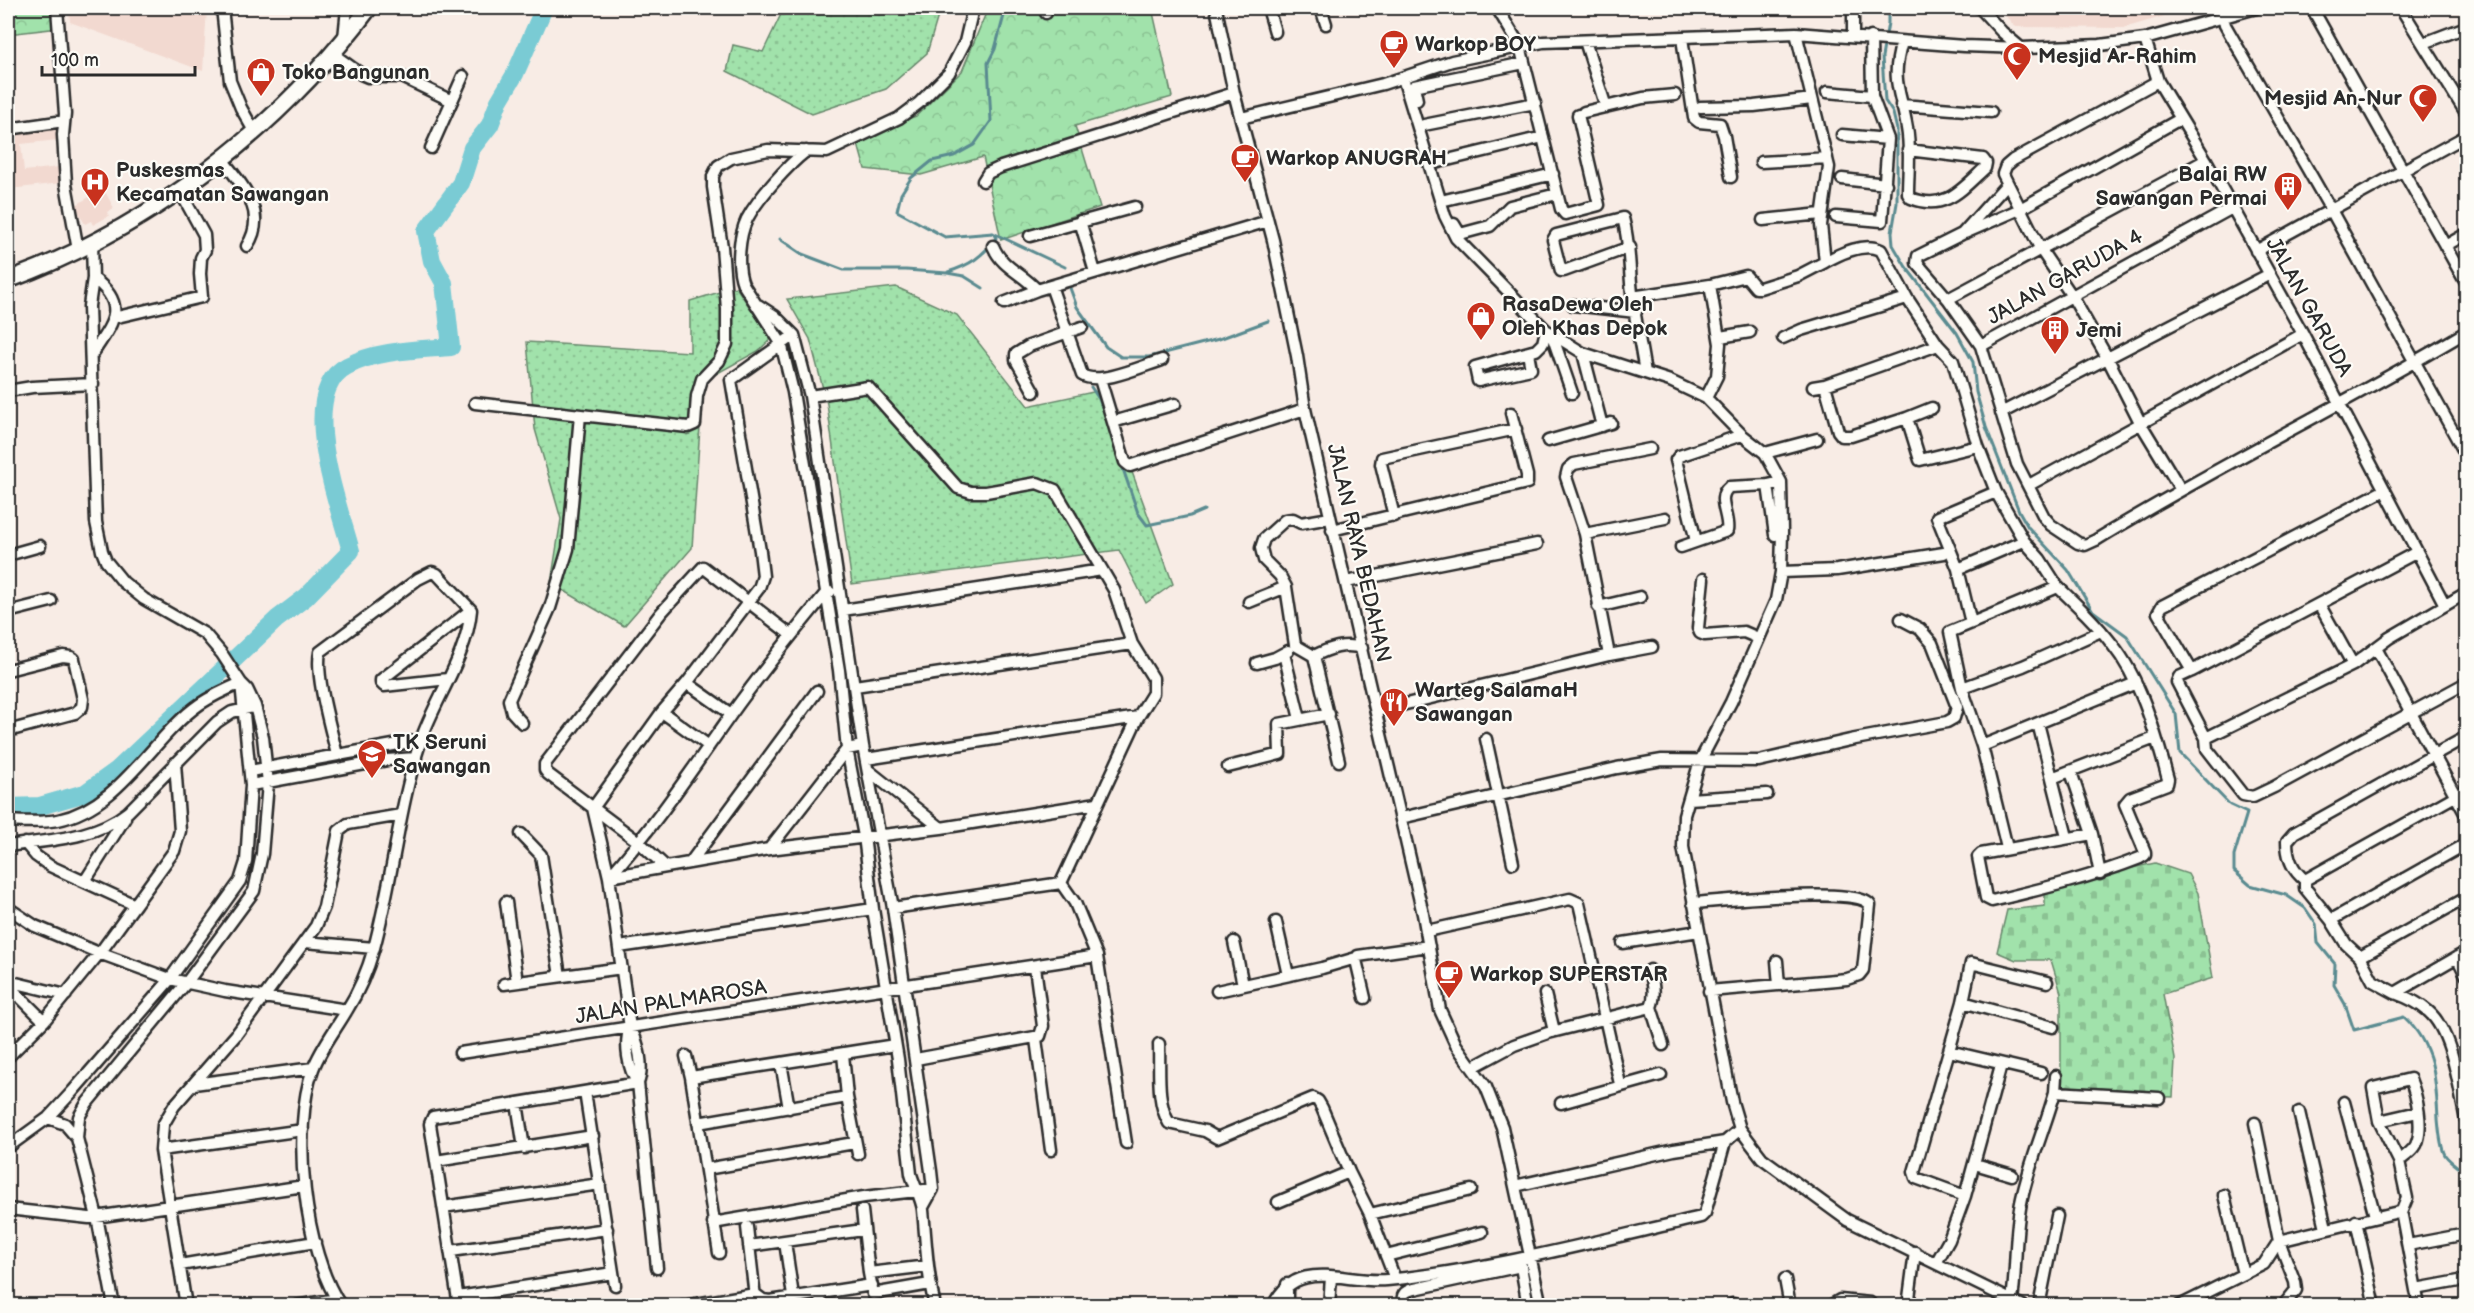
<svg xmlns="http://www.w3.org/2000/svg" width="2474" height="1313" viewBox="0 0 2474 1313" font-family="'Balsamiq Sans',sans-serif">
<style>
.built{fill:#f2d9d0}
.grass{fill:url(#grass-dots);stroke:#66866b;stroke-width:1.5}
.forest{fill:url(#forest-crowns);stroke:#66866b;stroke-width:1.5}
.cemetery{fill:url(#cemetery-stones);stroke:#66866b;stroke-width:1.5}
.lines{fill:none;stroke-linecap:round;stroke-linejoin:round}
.stream{stroke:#5a8b90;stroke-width:3}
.river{stroke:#7acbd4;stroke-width:18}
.minor-casing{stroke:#2b2b2b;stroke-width:15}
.highway-casing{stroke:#2b2b2b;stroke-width:20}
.minor{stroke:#fdfcf7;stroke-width:10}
.highway{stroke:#fdfcf7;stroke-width:15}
.labels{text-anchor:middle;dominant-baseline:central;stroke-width:4.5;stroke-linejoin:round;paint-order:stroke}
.poi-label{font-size:21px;font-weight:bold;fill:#2b2b2b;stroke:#fdfcf7;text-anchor:start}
.street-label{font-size:21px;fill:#2b2b2b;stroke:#fdfcf7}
</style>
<defs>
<pattern id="grass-dots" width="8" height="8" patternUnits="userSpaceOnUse" patternTransform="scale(1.5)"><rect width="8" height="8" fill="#a1e2ab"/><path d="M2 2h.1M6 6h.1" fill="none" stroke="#8bc293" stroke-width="1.8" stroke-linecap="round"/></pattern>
<pattern id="forest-crowns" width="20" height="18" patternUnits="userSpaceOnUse" patternTransform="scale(1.5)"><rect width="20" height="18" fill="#a1e2ab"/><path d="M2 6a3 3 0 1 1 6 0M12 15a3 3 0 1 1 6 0" fill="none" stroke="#8bc293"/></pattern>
<pattern id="cemetery-stones" width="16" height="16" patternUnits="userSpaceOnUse" patternTransform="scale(1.5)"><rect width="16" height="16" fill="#a1e2ab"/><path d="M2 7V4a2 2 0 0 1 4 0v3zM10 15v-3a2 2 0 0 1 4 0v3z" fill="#8bc293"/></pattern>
</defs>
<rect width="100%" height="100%" fill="#f8ece5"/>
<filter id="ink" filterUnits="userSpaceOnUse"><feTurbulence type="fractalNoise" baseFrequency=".0167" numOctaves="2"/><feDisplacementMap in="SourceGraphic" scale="12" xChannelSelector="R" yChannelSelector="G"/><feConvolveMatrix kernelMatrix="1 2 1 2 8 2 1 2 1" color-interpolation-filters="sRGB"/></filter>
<g filter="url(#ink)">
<path class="built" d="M69,8H207L203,71L70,22Z
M1999,8H2192L2124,28L2015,27Z
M57,127L58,140L21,144L24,171L59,167L61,183L10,189L8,132Z
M103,188L114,208L107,212L109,216L93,225L91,221L85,224L75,206Z"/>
<path class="grass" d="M784,8H853L938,16L927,53L886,89L812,114L727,71L733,45L763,52Z
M736,287L771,339L758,351L703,381L692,548L624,626L551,583L561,519L535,429L527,342L690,352V301Z
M896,287L957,315L1028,406L1102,390L1173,584L1146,603L1119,550L852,584L827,404L810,339L787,299Z"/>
<path class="forest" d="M8,8H57L59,28L8,34Z
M988,8H1152L1172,97L1075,126L1100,207L1001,240L983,157L921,175L865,169L856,137L916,116L962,71Z"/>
<path class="cemetery" d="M2155,863L2188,874L2198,893L2213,978L2163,994L2175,1059L2173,1097L2061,1093V993L2051,960H2016L1997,952L2007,910L2045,906V887Z"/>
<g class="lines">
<path class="stream" d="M1006,8L995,49L988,63L991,121L974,145L954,156L932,161L911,178L901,194L897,211L945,237L993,233L1065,267
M1888,8V23L1882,57L1885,101L1893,113L1897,130V203L1892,232L1893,245L1906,267L1957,333L1973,362L1976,392L1986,427L2019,511L2028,527L2068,570L2093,611L2127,636L2176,714L2180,753L2230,805L2247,813L2234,856V871L2250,885L2286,895L2305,908L2316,924L2318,943L2335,964L2334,985L2345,1004L2354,1030L2404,1017C2435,1046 2436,1079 2438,1119C2439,1129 2440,1146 2445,1155C2450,1162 2460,1168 2466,1173
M780,239L802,254L844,270H906L947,273L964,276L983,288
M948,272C970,265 982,257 996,238L993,233
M1070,288L1077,307L1106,347L1121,357H1149L1219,339L1268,321
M1091,387L1099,399L1107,420
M1121,463L1138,513L1147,525L1190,516L1204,510"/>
<path class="river" d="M8,807L40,806L85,793L117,770L277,619L306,597L351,551C340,508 295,393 347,366C378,350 417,350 451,347L444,283L432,261L426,231L461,183L472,148L490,125L499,101L515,74L544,8"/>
<g class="minor-casing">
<path id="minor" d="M57,8L65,114L63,135L66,184L78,250
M222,8L230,81L241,108L254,131
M1045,8L1046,13
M1216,8L1234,93L1273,240L1297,356L1305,409L1423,914L1440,1010L1456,1045L1486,1087L1502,1127L1541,1306
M1268,8L1275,32
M1321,8L1326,24
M1497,8L1520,46L1561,209L1565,214L1599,205L1578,115
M1853,8V36
M1980,8L2002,32L2021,48
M2221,8L2225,25L2331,210L2466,455
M2312,8L2466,283
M2404,13L2466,113
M1796,33L1829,167L1821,225L1825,262C1841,253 1864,242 1881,250L1907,298L1938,345L1953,361L1978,446L1996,492L2024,541L2040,559L2058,587L1950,632L1962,688L1982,746L2136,683
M344,38L347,8
M1682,38L1694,118L1699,122L1720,124L1724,136L1731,177
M2145,39L2158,81L2206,160L2303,334L2445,605
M1585,41L1606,107
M1902,42C1890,82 1901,91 1907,128C1911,149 1908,173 1908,194L1911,198C1945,212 1962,189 1985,168L1986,163L1983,159L1908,150
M2424,43L2466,27
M333,54L361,74L368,77H402L452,101
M1403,78L1445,216L1456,238L1546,330L1583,353L1670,381L1706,398L1742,435L1765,453L1781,482L1782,532L1781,572L1776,600L1731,702L1700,761L1684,815L1683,847L1732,1102L1740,1129L1749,1141L1762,1158L1847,1220L2023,1306
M2158,81L2013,160L2006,166L2003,174L2041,250L2072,296L2108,359L2141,424L2181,490
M1827,92L1872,96
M1417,100L1414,86L1524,63
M1901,105L1991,112
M1700,107L1754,106L1812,99
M1584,112L1643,98L1675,95
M1241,118L1383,84L1452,61L1543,42L1796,33L1964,46L2022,48L2100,45L2145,39L2256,8
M1424,125L1535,103
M8,129L64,121
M1842,135L1888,139
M431,148L463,76
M806,151C788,165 758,198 747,219C739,236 736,266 743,284L781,343L793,392L839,670L847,749L864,836L873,909L898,1059L911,1174C914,1185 922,1200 923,1210C926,1242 927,1274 935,1306
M221,158C242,185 269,212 247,246
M1761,162L1827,158
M1435,163L1543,137
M1842,179L1886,184
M983,181L988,173L1001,167L1234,93
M2007,184L1962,234L1918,256L1917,263L1948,299L1981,346L2017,464L2044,517L2051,525L2078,543L2085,545L2096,540C2217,466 2345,404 2466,332
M1445,200L1553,174
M1836,217L1882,221L1888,139L1872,96L1871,37
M1763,220L1821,214
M1080,221L1095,272
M1454,224L1460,234L1490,226L1510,206L1557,194
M1965,233L2020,209L2180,119
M1030,236L1135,207
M92,243L93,278L89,306L92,403L96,522L102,551L106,561L123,582L144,599L205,634L222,654L241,683L247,689L255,706L263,737L268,783L262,854L254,891L187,982L87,1103L79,1117L77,1138L97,1217L114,1306
M993,246C1002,268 1022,273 1037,290
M2445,246L2466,234
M1630,247L1564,271H1561L1553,240L1556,235L1623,218C1630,243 1629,268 1632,293C1635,320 1641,346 1645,373
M2256,251L2466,136
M1710,285L1746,276L1756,288H1760L1798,276L1825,262
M1051,286L1082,375C1099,386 1143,366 1162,360
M1632,297L1710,285L1720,344L1717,376L1706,398
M1948,299L2206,160
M1004,303L1037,290L1268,221
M758,305L775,316L794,335L810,396L863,746L893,908L931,1171L933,1189L923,1207
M1573,305L1636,312
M113,318L202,297L200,274L201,258L205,250L204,235L180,191
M1552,335L1572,393
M1720,337L1750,332
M1783,338L1801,330L1907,298
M1981,346L2232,208
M1528,353L1531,369L1478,381L1475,367L1536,350L1543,343L1546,330
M1583,353L1602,426
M91,356C112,324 130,306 93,278
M1100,379L1125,462L1130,466L1305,409
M1825,385L1838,431L1842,436H1851L1907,418L1920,460L1978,446
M1813,387L1825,385L1938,345
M8,391L32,387L93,384
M1034,392L1016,360V354L1029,346L1082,327
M810,396L868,387L958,488L971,492H986L1037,483L1055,490L1114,590L1132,644L1153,678V693L1138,717L1061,883L1075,903L1097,956L1126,1143
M475,403L688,427L695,424L697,396L702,379L719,361L727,344V309L722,247L713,187V176L718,166L731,158L768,150L827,152L899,118L919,103L949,73L965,42L973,8
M2001,413L2268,275
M1907,418L1932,408
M1113,422L1175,404
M1548,441L1611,423
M1765,453L1817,439
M1768,485L1775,535
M2029,485L2303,334
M2385,490L2162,606L2158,613L2192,671L2417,552
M1394,516L1381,464L1382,458L1516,429
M1330,518L1301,523L1293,519L1285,520L1264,539L1261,548L1264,560L1280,576L1286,587L1295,645L1314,656C1330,648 1344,643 1362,648
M1332,530L1527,483V475L1511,413
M1585,534L1566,477L1568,469L1574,464L1650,449
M1696,541L1676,460L1679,456L1742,435
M1681,547L1727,531C1730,516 1715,498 1729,487L1768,485L1781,482
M8,555L40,546
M1958,569L2024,541
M1781,572L1837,570L1944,553
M1703,579L1698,628L1700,633L1705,635L1744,632L1758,638
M1346,582L1537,544
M2058,587C2077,605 2096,623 2112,644C2142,681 2155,733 2168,779L2167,784L2130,798L2125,804L2145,852V855L2140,858C2092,877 2042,889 1992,901L1986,898L1978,857L1981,854L2092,834
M830,592L826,593C793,633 760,674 730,716C691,771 654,827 609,877L769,849L941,828L1097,803
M1249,602L1286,587
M2319,604L2353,665
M1598,607L1640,597
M843,610L1102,570
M8,612L51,601
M1971,623L1958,569L1937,517L1996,492
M2376,648L2466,815
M1284,654L1300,719
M1609,655L1652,647
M1314,656L1339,761
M1257,663L1275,658L1288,651
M8,670L63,656L71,657L74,659L83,699L82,707L75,713L8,731
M2192,671L2179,677L2177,682L2206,738L2207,749L2243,795L2253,797L2274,787L2466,683
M448,679L384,686L381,683V680L471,610
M687,683L731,714
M855,686L1132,644
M1962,688L2023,666L2101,631
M1377,711L1609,655L1585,534L1665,518
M662,712L709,746
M522,723L512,712L509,700L550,608L568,549L580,415
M2038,723L2067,837
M2466,737L2294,833L2287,841C2287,857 2293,871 2305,880V888L2331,920L2346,944L2360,957L2373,981L2395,993L2466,952
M2206,738L2353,665L2389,638L2466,593
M1486,739L1513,863
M1982,746L2007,848
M337,755C331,729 315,676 320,652L418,579L432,572L437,574L471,610C467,656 436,697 421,740C398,808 393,879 374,948C368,969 359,991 347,1010C336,1029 321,1048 313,1069C291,1129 304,1253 341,1306
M866,759L1138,717
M1228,767L1280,754L1279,724L1329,714
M868,770L941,828
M250,771L421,740
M2071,772L2092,834L2100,874
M2052,778L2155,738
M251,785L387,760L416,758
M1689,799L1767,794
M1401,818L1617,768L1662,760L1759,761L1850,740L1947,722L1954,718L1957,707L1932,643L1920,629L1901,619
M8,821C24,822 42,823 58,820C121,807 152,737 200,704C212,696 227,689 241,683
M521,834L541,855L560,976
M25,843L36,856L50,866L135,905
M8,846C49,840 94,839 128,812L217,722L232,712L249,708
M769,849L847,749L863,746
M690,863L817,691
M666,867L640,843L548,774L545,770V764L661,613L703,567L791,635
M2305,880L2466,790
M85,881L125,818
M506,902L517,982
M1693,903C1719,901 1860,886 1870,905L1863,970L1859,975L1847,979L1709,991
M8,908L35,926L99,953L170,979L225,991L347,1010
M893,908L1061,883
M2331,920L2466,844
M1276,922L1288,975
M1427,931L1570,899L1579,903L1620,1084
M305,942L374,948
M1234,942L1243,985
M1623,943L1699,931
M619,947L873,909
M2360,957L2466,898
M2457,957L2466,975
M1777,961L1779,985
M8,981L66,995
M504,984L622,968
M8,985L44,1021
M1217,991L1322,968L1356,958
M2395,993C2406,997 2418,1002 2428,1011C2453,1032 2459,1090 2466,1120
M1545,994L1554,1031
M1365,998L1356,960L1358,956L1429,946
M1963,1002L2053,1027
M1651,1007L1663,1045
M630,1028C624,1043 628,1070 638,1083
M1036,1039L1051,1150
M1159,1044C1160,1069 1156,1102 1169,1123L1205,1131L1217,1138L1313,1098L1318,1101L1322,1108L1349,1172
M1949,1051L2041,1073
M460,1053L1097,956
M843,1054L847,1097L858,1154
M686,1056L691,1077
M8,1057L44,1021L102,950L174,851L180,831L175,763
M916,1059L1040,1036L1043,1026L1035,967
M781,1063L789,1108
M1473,1067L1514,1045L1548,1033L1651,1007C1656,995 1653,983 1650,970
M2056,1076L2055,1092L2159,1098
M194,1084L313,1068
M585,1092L615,1285
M2344,1102L2375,1216
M517,1103L524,1148
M1561,1103L1661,1075
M2299,1112L2326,1228
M48,1118L65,1124L77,1138
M2379,1121L2373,1088L2410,1079C2417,1096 2424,1128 2416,1145C2413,1151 2404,1157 2399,1161
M698,1123L847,1097
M2255,1123L2279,1241L2295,1282L2296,1290L2283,1306
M8,1147L48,1118L73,1091L167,983L240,881L246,862L251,785L241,683
M161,1150L303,1130
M436,1161L593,1136
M1975,1164L2012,1175
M706,1169L854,1143
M1515,1186L1674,1150L1725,1142
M2224,1195L2243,1274
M1965,1196L2001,1065
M1278,1202L1349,1172L1370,1214L1395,1279
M443,1207L600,1184
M8,1209L89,1218L304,1186
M862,1210L869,1273
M2401,1213L2407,1198L2399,1161L2379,1121L2418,1112
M1370,1214L1471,1190
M2356,1221L2375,1306
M713,1223L864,1197L933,1189
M747,1227L756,1306
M785,1242L793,1296
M2408,1245L2466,1234
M749,1246L863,1230
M451,1251L607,1229
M719,1253L691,1077L895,1045
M1386,1256L1482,1232
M1520,1261L1528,1306
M1936,1263L1949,1240L1965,1196L1916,1178L1914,1172L1963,1002L1971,963L2047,982
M180,1265L315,1242
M928,1266L869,1273L873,1294L930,1284
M657,1268L638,1083C644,1068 639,1042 630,1028L609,877L593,808L662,712L687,683L759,588L763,576L760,551L731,380L794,335
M1785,1279L1790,1306
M2416,1289L2459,1281
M820,1293L821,1306
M458,1297L613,1273
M2012,1300C2017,1266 2014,1232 2022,1198C2030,1162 2045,1127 2055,1092
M1733,1304V1306
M186,1306L161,1150L163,1125L174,1106L236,1035L316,926L324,907L339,831L348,824L401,815
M296,1306L336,1299
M459,1306L430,1124L433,1117L638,1083
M684,1306L755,1294L763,1300L770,1301L872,1285
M1273,1306C1297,1256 1344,1284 1387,1280C1493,1269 1597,1241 1701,1217L1705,1213L1725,1142L1740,1129
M1287,1306V1284
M1329,1306L1331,1277
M1403,1306C1402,1297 1402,1293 1410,1290L1521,1266
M1830,1306L1840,1300L1870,1303
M1908,1306L1915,1252
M2039,1306L2057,1216
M2179,1306L2264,1264L2279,1241L2398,1212L2402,1216L2419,1306"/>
</g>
<g class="highway-casing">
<path id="highway" d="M8,280C151,228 278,129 369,8"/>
</g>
<use href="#minor" class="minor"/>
<use href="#highway" class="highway"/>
</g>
</g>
<defs>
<g id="cafe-pin" transform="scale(1.5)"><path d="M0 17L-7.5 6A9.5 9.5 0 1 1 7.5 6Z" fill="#c8321e" stroke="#fdfcf7"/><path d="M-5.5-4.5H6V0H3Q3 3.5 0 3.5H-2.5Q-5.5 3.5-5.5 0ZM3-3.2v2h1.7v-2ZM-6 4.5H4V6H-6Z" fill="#fff"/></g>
<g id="mosque-pin" transform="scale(1.5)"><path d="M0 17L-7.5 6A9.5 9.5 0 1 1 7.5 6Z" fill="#c8321e" stroke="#fdfcf7"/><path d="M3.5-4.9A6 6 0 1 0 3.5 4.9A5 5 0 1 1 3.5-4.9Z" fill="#fff"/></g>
<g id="shop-pin" transform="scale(1.5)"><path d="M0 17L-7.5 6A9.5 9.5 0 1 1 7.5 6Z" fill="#c8321e" stroke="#fdfcf7"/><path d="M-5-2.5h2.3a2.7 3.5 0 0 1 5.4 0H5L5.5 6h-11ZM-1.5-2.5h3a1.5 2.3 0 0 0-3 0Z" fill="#fff"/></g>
<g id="hospital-pin" transform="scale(1.5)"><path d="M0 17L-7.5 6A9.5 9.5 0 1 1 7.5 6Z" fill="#c8321e" stroke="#fdfcf7"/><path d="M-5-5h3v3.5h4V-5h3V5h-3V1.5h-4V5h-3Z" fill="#fff"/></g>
<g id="building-pin" transform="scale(1.5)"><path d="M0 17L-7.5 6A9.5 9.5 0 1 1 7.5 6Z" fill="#c8321e" stroke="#fdfcf7"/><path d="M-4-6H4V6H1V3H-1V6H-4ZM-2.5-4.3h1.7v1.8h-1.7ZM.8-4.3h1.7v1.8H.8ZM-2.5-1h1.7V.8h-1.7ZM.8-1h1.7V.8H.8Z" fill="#fff"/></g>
<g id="restaurant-pin" transform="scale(1.5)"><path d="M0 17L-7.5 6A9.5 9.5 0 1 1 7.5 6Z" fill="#c8321e" stroke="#fdfcf7"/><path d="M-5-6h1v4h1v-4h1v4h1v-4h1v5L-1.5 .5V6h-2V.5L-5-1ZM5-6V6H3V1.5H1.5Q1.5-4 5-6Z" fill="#fff"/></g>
<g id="school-pin" transform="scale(1.5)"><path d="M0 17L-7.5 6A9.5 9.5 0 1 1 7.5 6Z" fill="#c8321e" stroke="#fdfcf7"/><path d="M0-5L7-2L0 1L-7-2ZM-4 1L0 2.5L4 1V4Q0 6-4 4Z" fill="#fff"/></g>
</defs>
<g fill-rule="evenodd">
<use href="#cafe-pin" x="1394" y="44"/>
<use href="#mosque-pin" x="2017" y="56"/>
<use href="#shop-pin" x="261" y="72"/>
<use href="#mosque-pin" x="2423" y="98"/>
<use href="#cafe-pin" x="1245" y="158"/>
<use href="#hospital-pin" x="95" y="182"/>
<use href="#building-pin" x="2288" y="186"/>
<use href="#shop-pin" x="1481" y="316"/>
<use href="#building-pin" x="2055" y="330"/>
<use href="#restaurant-pin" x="1394" y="702"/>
<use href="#school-pin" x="372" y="754"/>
<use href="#cafe-pin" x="1449" y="974"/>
</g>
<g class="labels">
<g class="poi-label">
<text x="1415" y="44">Warkop BOY</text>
<text x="2038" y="56">Mesjid Ar-Rahim</text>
<text x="282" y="72">Toko Bangunan</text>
<text x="2402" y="98" text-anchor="end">Mesjid An-Nur</text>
<text x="1266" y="158">Warkop ANUGRAH</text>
<text x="116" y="170">Puskesmas<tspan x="116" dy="24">Kecamatan Sawangan</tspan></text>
<text x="2267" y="174" text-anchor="end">Balai RW<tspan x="2267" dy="24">Sawangan Permai</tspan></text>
<text x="1502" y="304">RasaDewa Oleh<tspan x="1502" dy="24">Oleh Khas Depok</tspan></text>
<text x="2076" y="330">Jemi</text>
<text x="1415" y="690">Warteg SalamaH<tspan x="1415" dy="24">Sawangan</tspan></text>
<text x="393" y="742">TK Seruni<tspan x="393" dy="24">Sawangan</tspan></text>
<text x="1470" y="974">Warkop SUPERSTAR</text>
</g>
<g class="street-label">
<text transform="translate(2065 277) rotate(-29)">JALAN GARUDA 4</text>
<text transform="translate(2309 307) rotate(61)">JALAN GARUDA</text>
<text transform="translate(1359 553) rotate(77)">JALAN RAYA BEDAHAN</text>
<text transform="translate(671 1002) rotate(-9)">JALAN PALMAROSA</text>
</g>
</g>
<rect width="2474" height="1313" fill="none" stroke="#fdfcf7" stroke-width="30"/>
<rect x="15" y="15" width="2444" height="1283" fill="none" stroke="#2b2b2b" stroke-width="2" filter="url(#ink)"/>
<path d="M42 66v9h153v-9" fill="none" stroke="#2b2b2b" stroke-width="3"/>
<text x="51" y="66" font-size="18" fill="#2b2b2b" stroke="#fdfcf7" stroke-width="4.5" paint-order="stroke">100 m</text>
</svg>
